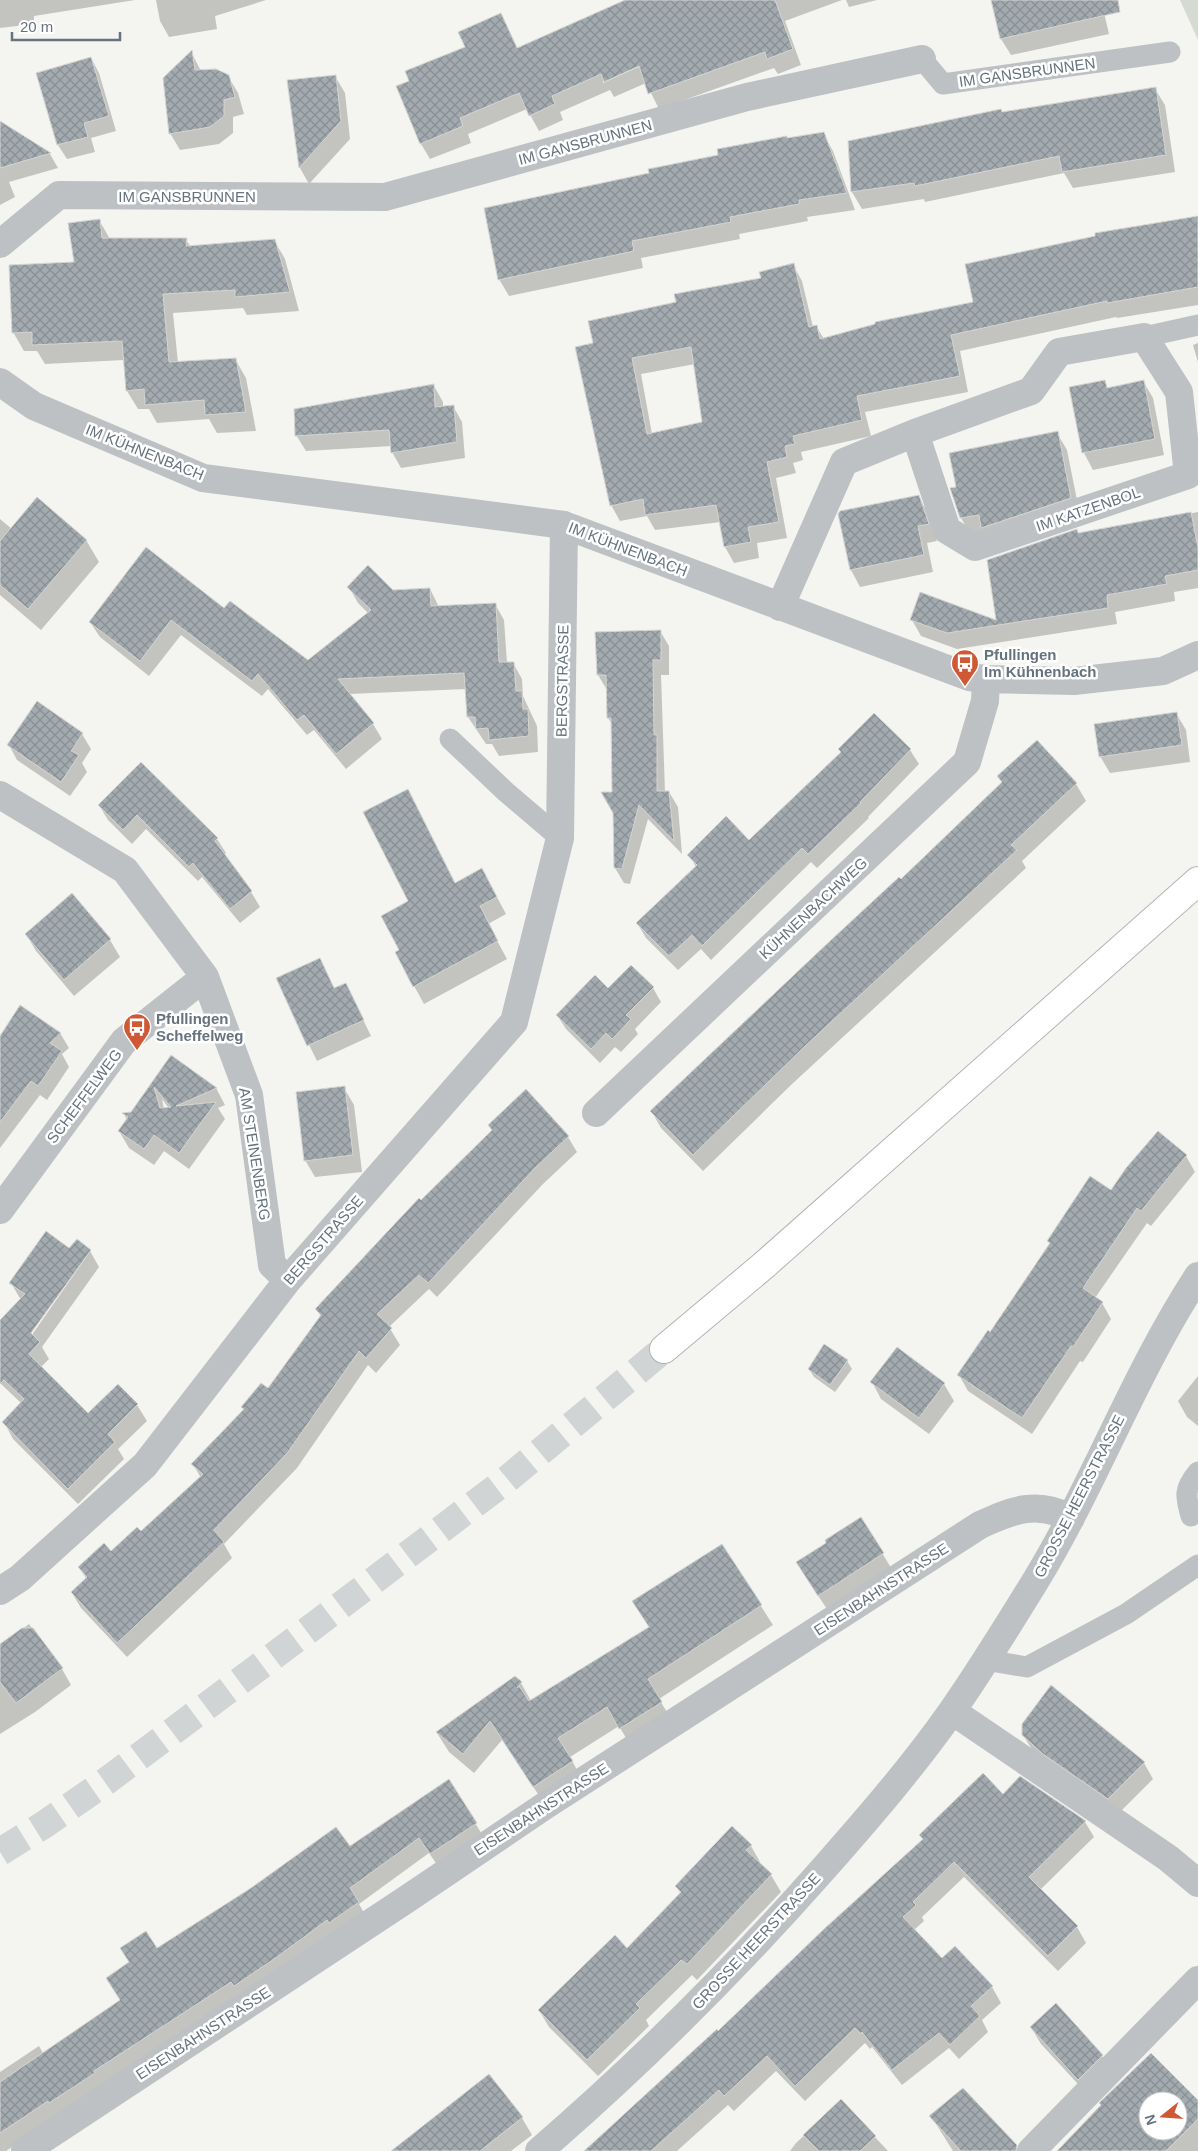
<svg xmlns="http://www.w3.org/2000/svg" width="1198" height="2151" viewBox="0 0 1198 2151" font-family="Helvetica,sans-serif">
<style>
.grass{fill:#d5dad2}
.shadow{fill:#0003;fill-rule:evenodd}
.building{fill:url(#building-cross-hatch);stroke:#d5d5d3;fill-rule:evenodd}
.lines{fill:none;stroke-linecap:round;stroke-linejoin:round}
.primary-tunnel{stroke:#d0d4d4;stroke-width:28;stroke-dasharray:28 14;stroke-linecap:butt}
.primary-casing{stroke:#b1b5b8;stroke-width:30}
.lane{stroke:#bdc1c4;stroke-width:21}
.street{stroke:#bdc1c4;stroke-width:28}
.primary{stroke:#fff;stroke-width:28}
.labels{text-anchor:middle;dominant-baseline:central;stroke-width:5;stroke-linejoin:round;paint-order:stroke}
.street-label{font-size:15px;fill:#66737e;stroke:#fff}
.poi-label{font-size:15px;font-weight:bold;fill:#66737e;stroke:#fff;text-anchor:start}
</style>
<defs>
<pattern id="building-cross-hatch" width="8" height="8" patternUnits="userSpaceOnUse" patternTransform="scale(1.25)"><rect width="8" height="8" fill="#a4abb0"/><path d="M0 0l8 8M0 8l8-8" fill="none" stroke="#899094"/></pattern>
</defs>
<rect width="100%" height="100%" fill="#f4f4f0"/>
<path class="grass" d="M1180,0H1198V40Z"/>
<path class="shadow" d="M0,0H135L34,16V24L0,28Z
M156,0H266L215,16L217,29L169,37L160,21Z
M628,0H842L785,21L801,65L778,74L774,68L659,109L646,83L614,97L610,90L560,112L563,120L539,131L527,109L468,134L471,143L430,159L421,144L398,87L411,81L467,47L501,14L518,49ZM644,62L645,64L603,83V81Z
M846,0H877L849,7Z
M992,0H1101L1109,34L1011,55L1001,39Z
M191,52L201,71L228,76L238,93L244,114L233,117V133L219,144L180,150L170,133Z
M91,58L99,73L116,131L91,138L95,152L67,159L58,145L37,74Z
M335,76L345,93L350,139L309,184L300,168L288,81Z
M1155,89L1165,105L1175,172L1073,188L1064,173L925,202L924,199L862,209L852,192L849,142L1002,113Z
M0,122L50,154L58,168L9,182L15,197L0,205Z
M823,134L833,151L855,210L807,217L808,221L739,234L740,239L641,258L643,268L509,296L499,279L650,174L720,156Z
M1198,217V305L1117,318L1116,317L960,351L968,392L865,412L871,436L801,452L803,460L793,463L796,473L776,478L787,538L757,543L759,558L734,563L725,547L721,522L655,530L647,516L620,521L611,505L595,344L677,302L762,279L793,265L802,281L813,327L816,326L824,339L974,303ZM695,364L703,423L652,434L641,374Z
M99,220L110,239L186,240L191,247L274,240L285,259L299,311L247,315L243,308L173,313L178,363L235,359L246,378L256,431L217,433L209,419L157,423L149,409H138L127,391L124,360L45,364L37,351H24L13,332L75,263Z
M1198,343V362L1193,345Z
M1143,381L1153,398L1164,455L1093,470L1084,453L1070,388L1104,382L1108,388Z
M434,386L443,402V407L453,406L462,422L465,458L401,468L392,452V446L306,451L296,435Z
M1057,433L1067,450L1080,515L971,535L961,518L951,489L957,488Z
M918,496L928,513L937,541L927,543L933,572L860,587L851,570Z
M1198,512V588L1174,592L1175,601L1115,612L1117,624L957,649L921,636L912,620L998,621L1077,530L1079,534Z
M0,519L12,529L86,540L99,562L41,630L0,595Z
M349,587L393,591L430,589L439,607L495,604L504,620L507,663H513L522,679L523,696L537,726L538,752L499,756L492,744H486L468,717L466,689L349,694L373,724L382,739L346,769L314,730L307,735L268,689L262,696L181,635L149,676L100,637L90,622L224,610L309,662L368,613L358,603Z
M660,631L669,646V675H661L665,792H669L678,807L682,854L648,819L630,884L624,883L615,868L612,724L608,718L607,690L598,675Z
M1176,713L1186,730L1190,762L1110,773L1100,756Z
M82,734L91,749L82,763L87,772L70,796L17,760L9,745Z
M910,750L919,764L868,817L869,818L817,868L811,862L711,960L701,949L678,970L646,938L637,923L696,867L689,855L749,842L842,753Z
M141,764L217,839L226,853L224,855L251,892L260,907L240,923L202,877L198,881L146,829L132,844L108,820L99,805Z
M999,777L1076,784L1086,801L1022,861L1026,868L791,1085L703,1171L661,1128L652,1112L901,881L1003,783Z
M455,884L491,886L506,914L488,924L507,959L424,1004L396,953L400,950Z
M72,895L110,940L120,957L74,996L36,951L26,934Z
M320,960L335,989L346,984L371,1036L317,1061L277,979Z
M653,988L661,1002L635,1029L638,1034L621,1052L615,1047L600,1063L566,1029L557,1015L608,990Z
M60,1033L69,1048L62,1054L69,1067L47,1100L40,1095L0,1148V1038Z
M171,1057L216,1088L225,1105L218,1108L225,1119L189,1169L164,1151L154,1165L129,1148L119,1131L127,1120L124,1114L132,1113ZM162,1099L168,1107V1109H164Z
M344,1088L354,1105L362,1172L315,1177L305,1160Z
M526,1091L568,1137L577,1152L543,1184L437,1297L429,1289L389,1327L400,1345L376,1373L368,1365L297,1468L224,1544L232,1558L127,1657L81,1608L72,1593L87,1580L80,1568L111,1552L140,1533L201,1478L193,1464L244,1411L242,1407L269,1390L321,1317L317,1310L493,1131Z
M1186,1156L1195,1172L1151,1226L1147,1223L1095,1298L1102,1303L1111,1319L1083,1362L1080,1361L1032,1434L968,1391L959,1375L990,1333L1050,1244L1049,1241L1111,1192Z
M69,1249L90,1251L99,1267L42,1347L49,1359L41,1367L88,1415L118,1386L137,1405L147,1421L118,1449L124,1459L78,1504L13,1439L4,1422L21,1403L0,1383V1322L21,1300L11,1283ZM86,1256H87L29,1339L27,1337Z
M897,1348L944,1384L954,1401L929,1434L881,1399L872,1382Z
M847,1361L852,1369L835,1392L814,1377L809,1369Z
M1198,1376V1426L1187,1417L1178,1401Z
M861,1518L893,1571L829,1612L807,1579L828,1543Z
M722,1545L773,1625L659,1699L673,1722L632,1748L619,1726L570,1757L583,1781L546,1806L502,1740L474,1773L449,1752L437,1733L521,1683L531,1701L650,1628Z
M29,1624L62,1669L71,1685L35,1712L0,1734V1646Z
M1052,1687L1144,1763L1153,1779L1118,1814L1033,1751L1023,1735Z
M449,1781L485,1839L440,1869L429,1853L359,1904L367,1918L6,2151H0V2072L39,2046L43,2053L121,2001L157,1949L349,1847Z
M1003,1796L1085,1822L1094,1837L1040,1890L1077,1927L1086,1943L1058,1971L964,1877L922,1917L924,1921L914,1930L942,1960L992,1987L1001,2003L982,2020L988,2032L959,2059L949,2048L902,2085L872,2047L870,2049L865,2043L805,2101L776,2071L734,2111L728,2105L677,2151H590L924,1841L920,1835Z
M751,1846L760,1862L759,1864L771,1875L781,1892L697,1980L692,1975L646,2020L649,2026L598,2076L549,2027L539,2010L628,1950L681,1894L676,1887Z
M1031,2027L1102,2056L1112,2073L1089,2096L1041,2044Z
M1151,2055L1198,2102V2151H1059ZM1148,2101H1178V2131H1148Z
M489,2076L522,2118L532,2135L511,2151H394Z
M841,2101L888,2151H790L796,2143Z
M931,2116L1016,2146L1019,2151H953Z"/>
<path class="building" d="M625,0H775L793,49L767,59L765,52L648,94L639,66L604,82L601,74L552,96L555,104L529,116L519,93L460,118L463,126L420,144L396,86L409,81L405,71L465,47L458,32L501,13L517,48Z
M991,0H1118L1120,12L1000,39Z
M192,50L195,70L216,69L229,75L235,97L224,100V116L210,127L169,134L163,78Z
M91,57L109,116L84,123L88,137L57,145L36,73Z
M336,75L341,121L299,168L287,80Z
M1156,87L1166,155L1062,172L1059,156L915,186L914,183L851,192L848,141L1001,109L1002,112Z
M0,121L51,153L0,168Z
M824,132L847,193L799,200V204L730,217L731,222L632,241L634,251L498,280L484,208L649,173L648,169L718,155L717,149L787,136V138Z
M1198,216V287L1107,303V301L951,335L960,376L857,396L862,420L793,436L795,444L785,446L787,457L767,462L779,522L748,527L751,542L724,547L716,505L645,515L643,499L610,506L575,347L593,343L588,321L676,302L674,294L761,278L759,272L794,263L809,327L817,325L820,339L875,324V322L973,302L965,264L1095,236V233ZM691,347L702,422L647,434L632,358Z
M100,219L102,238H187L186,246L275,239L290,292L235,297V290L163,294L169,362L236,358L246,412L205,415L204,400L145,405L144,389L126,391L122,341L32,345V332L12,333L9,265L74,262L68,223Z
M1105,380L1107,388L1144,380L1155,439L1082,453L1069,387Z
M434,384L435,407L454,405L457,442L391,453L389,430L295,436L294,409Z
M1058,431L1071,498L981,528L979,515L960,518L950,488L956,487L949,453Z
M919,495L929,524L918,526L924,555L850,570L838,514L840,511Z
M37,497L87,540L28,609L0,585V541Z
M1191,512L1198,548V570L1165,576L1167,584L1107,595L1108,608L947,633L910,620L920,592L996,620L987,560L1077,529L1078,533Z
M146,547L224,608L230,601L308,660L371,610L347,587L368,565L393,590L430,588L431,606L496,603L499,662H514L516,691H522L523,709H528L529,736L489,740L488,728L476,729L475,717H467L464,673L338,679L374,723L336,754L304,715L297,720L258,674L252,681L171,620L140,661L89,622Z
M661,630V660H653L654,735H657V791H669L674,841L639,805L622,869L614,868L613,813L601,792H612L611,718H607L606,675H597L595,632Z
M37,701L83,733L71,751L79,755L61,782L7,745Z
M1177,712L1182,745L1099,757L1094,724Z
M874,713L911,749L860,802L861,803L808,854L802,848L702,946L692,935L669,956L636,923L697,865L687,855L726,816L749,840L841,752L838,749Z
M1037,740L1077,783L1011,845L1017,850L804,1047L693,1155L650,1111L830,941L899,877L901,879L1002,782L997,776Z
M141,762L218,838L215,841L252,891L230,909L193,863L189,867L137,815L123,830L98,805Z
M408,789L455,883L482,868L497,897L480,906L498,941L413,987L395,952L399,950L381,916L408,901L363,812Z
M72,893L111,939L64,980L25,934Z
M320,958L334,988L346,983L364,1020L307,1046L276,978Z
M631,965L654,987L626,1015L631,1019L612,1039L606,1033L591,1049L556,1015L595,975L608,988Z
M20,1005L61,1033L50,1043L62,1051L38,1086L31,1081L0,1122V1036Z
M171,1055L217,1088L176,1106L216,1102L179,1153L154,1135L144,1149L118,1131L128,1117L122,1113L131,1112ZM154,1087L171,1107L160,1108Z
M345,1086L353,1155L304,1161L296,1092Z
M526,1089L569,1136L535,1168L428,1283L419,1275L377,1314L392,1328L366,1358L359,1351L288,1452L214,1530L224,1542L117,1643L71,1592L87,1577L78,1567L104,1543L111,1551L137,1527L141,1531L203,1474L191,1464L244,1409L241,1407L261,1383L268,1388L321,1315L315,1309L419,1198L421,1200L492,1130L488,1125Z
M1158,1131L1187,1155L1141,1211L1137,1208L1083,1288L1103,1302L1073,1347L1071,1346L1022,1418L957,1375L988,1330L990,1332L1050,1243L1047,1241L1090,1176L1111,1190L1126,1168Z
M46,1231L69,1248L77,1239L91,1250L31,1333L40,1342L29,1354L88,1413L118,1384L138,1404L108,1434L115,1442L68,1489L2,1422L24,1399L4,1380L0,1384V1320L25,1294L9,1283Z
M824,1344L848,1360L830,1385L808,1369Z
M897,1347L945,1383L919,1418L870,1382Z
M861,1517L884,1553L818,1596L796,1562L826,1543L825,1540Z
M722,1544L762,1605L648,1679L662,1702L619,1729L607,1707L558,1738L573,1761L533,1787L490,1721L463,1754L436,1732L515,1676L522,1682L517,1688L519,1686L529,1701L649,1627L632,1601Z
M22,1628H33L63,1668L16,1703L0,1682V1644Z
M1051,1685L1145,1762L1108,1799L1043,1754L1022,1735V1724Z
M983,1773L1003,1794L1020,1776L1086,1821L1029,1877L1078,1926L1048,1956L954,1862L913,1902L916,1905L903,1917L942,1958L955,1946L993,1986L971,2006L980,2016L950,2045L939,2033L892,2070L862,2032L861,2034L855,2028L795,2086L767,2056L724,2096L719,2090L651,2151H584L717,2029L718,2031L824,1929L923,1839L919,1835Z
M449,1779L477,1823L430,1854L419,1838L350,1888L359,1902L329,1923L327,1920L277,1957L234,1986L231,1982L94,2071L95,2073L49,2103L48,2101L0,2133V2082L120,2000L106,1978L129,1962L120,1948L146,1931L157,1948L251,1888L336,1827L350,1846Z
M732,1826L752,1845L746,1850L772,1874L687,1964L681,1960L636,2004L640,2008L587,2060L538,2010L615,1935L627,1948L681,1892L675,1886Z
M1056,2003L1103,2055L1078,2080L1030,2027Z
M1151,2053L1198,2100V2119L1166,2151H1057L1101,2105L1099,2103ZM1148,2101H1178V2131H1148Z
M489,2074L523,2117L480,2151H391Z
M963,2088L1017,2145L1016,2151H961L929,2116Z
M841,2099L876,2136L860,2151H819L803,2135Z"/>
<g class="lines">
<path class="primary-tunnel" d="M0,1852L45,1824L105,1782L319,1622L505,1481L664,1349"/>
<g class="primary-casing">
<path id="primary" d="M664,1349L763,1266L1198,881"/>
</g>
<path class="lane" d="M922,59L943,84L1170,52
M1144,337L1198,325
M450,739L506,792L560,838
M1191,1516C1185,1495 1184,1489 1198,1472
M985,1660L1027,1667L1126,1614L1198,1565"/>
<path class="street" d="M0,244L59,195L385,197L747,97L922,59
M0,382L34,406L203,478L564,525L969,677L986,679L1074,681L1163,671L1198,655
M780,607L844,462L915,433L1031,391L1059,352L1144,337L1179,392L1188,475L975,547L947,530L915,433
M0,795L125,870L205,977L249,1095L272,1265L288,1280
M596,1113L967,762L985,701L986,679
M0,1210L124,1041L205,977
M0,1591L20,1578L145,1465L288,1280L514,1022L560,838L564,525
M952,1711L1168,1858L1198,1883
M25,2151L407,1899L546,1805L980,1525C1013,1510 1037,1500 1071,1518
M539,2151C641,2063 737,1967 826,1866C870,1816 914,1765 952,1711C982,1668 1009,1624 1036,1580C1096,1481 1135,1372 1198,1276
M1031,2151L1198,1980"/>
<use href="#primary" class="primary"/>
</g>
<defs>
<g id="bus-pin" transform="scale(1.4375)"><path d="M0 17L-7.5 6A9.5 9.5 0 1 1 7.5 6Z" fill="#cf5935" stroke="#fff"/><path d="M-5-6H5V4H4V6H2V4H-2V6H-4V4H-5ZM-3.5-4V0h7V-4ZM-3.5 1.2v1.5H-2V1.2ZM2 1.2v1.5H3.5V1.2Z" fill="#fff"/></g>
</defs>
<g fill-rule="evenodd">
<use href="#bus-pin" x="965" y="663"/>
<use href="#bus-pin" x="137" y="1027"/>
</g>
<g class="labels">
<g class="street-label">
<text transform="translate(1027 72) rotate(-8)">IM GANSBRUNNEN</text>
<text transform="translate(585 142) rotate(-15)">IM GANSBRUNNEN</text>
<text x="187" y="196">IM GANSBRUNNEN</text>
<text transform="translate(145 452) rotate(22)">IM KÜHNENBACH</text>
<text transform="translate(1088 509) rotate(-19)">IM KATZENBOL</text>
<text transform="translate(628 549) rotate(21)">IM KÜHNENBACH</text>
<text transform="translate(562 681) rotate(-89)">BERGSTRASSE</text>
<text transform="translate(813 908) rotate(-43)">KÜHNENBACHWEG</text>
<text transform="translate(84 1096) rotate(-53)">SCHEFFELWEG</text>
<text transform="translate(255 1154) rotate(81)">AM STEINENBERG</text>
<text transform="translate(323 1240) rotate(-49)">BERGSTRASSE</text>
<text transform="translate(1079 1496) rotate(-63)">GROSSE HEERSTRASSE</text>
<text transform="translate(881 1589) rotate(-33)">EISENBAHNSTRASSE</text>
<text transform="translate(541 1809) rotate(-33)">EISENBAHNSTRASSE</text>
<text transform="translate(756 1941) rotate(-47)">GROSSE HEERSTRASSE</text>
<text transform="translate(203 2033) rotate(-33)">EISENBAHNSTRASSE</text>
</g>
<g class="poi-label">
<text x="984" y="654">Pfullingen<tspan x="984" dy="17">Im Kühnenbach</tspan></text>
<text x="156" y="1018">Pfullingen<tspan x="156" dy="17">Scheffelweg</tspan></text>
</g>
</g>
<g transform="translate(1163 2116) rotate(253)"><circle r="24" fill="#ffffff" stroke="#c2c7cb"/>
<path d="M0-4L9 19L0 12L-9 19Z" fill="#cf5935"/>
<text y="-8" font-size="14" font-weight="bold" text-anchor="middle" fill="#66737e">N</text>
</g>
<path d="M12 32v8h108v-8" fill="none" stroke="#66737e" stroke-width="2.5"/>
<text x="20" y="32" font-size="15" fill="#66737e" stroke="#ffffff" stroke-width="4" paint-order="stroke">20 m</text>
</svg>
